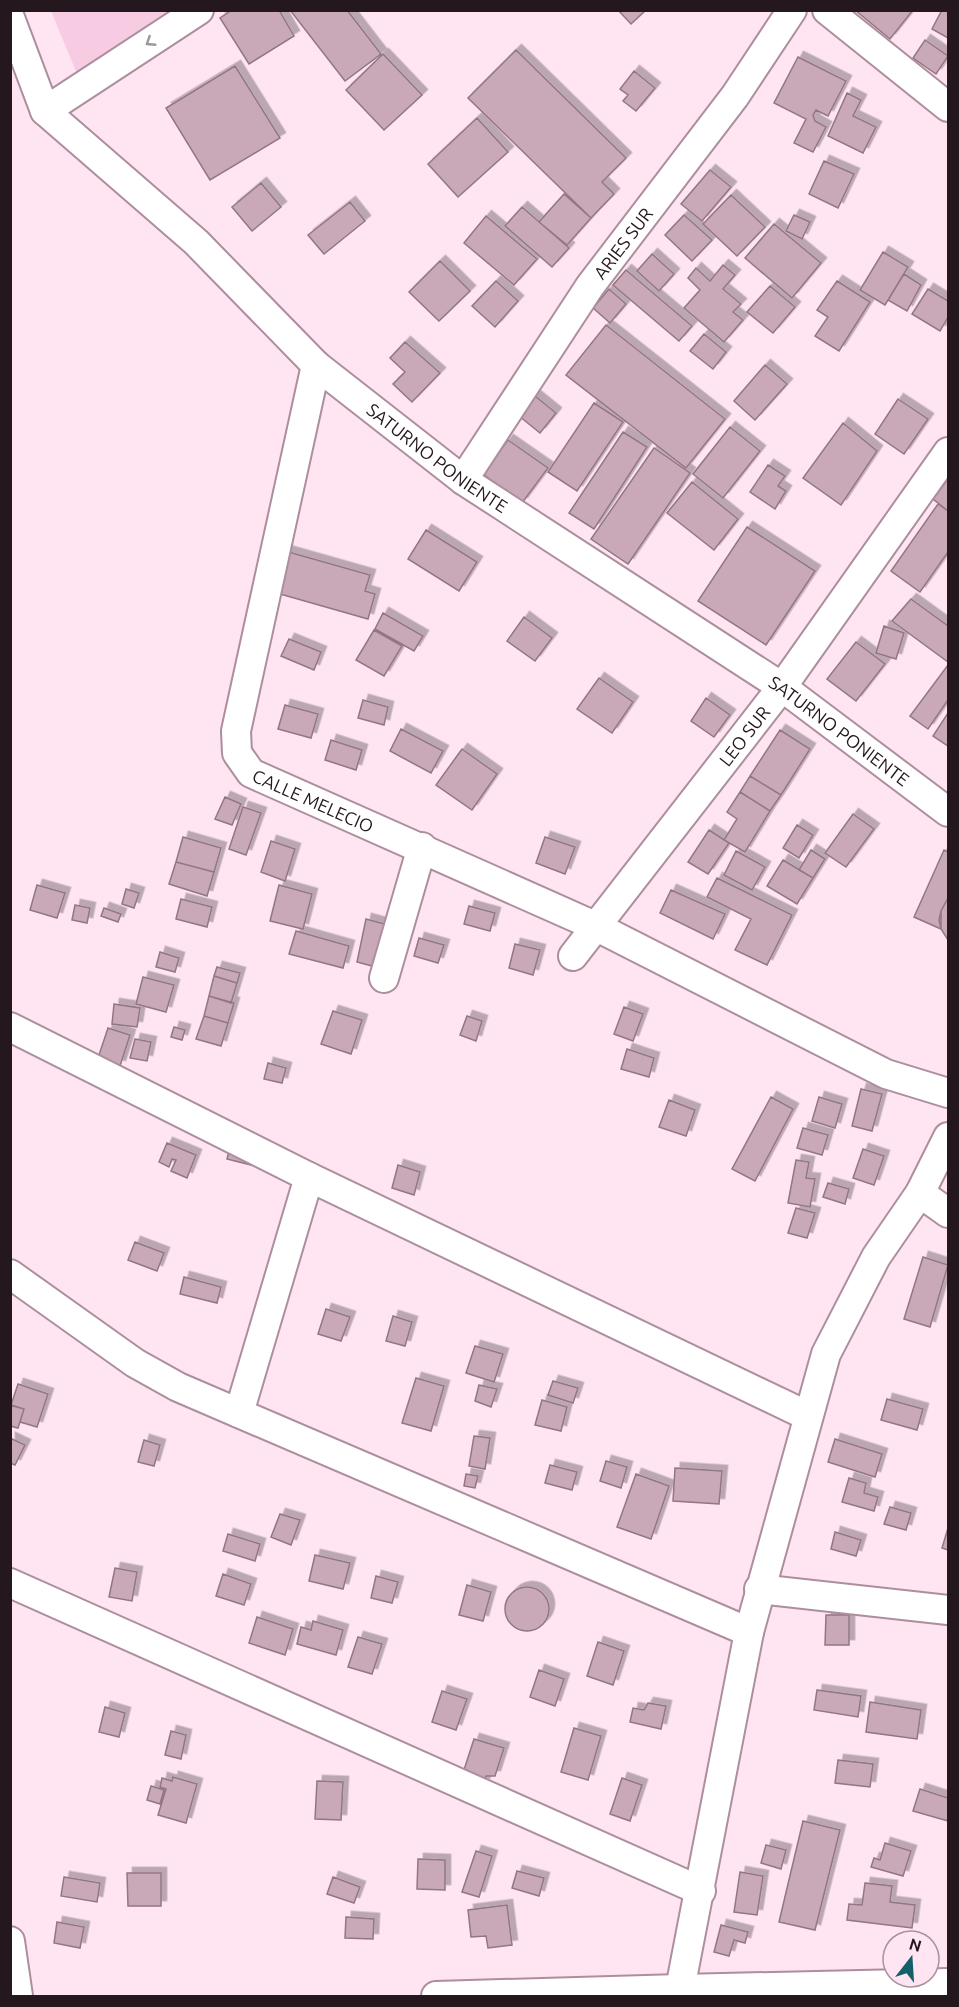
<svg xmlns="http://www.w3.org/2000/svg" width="959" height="2007" viewBox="0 0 959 2007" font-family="Ubuntu,sans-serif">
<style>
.green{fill:#f7cbe1}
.building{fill:#c9a9b8;stroke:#937684;stroke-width:1.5;filter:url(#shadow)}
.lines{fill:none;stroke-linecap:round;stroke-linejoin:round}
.minor-casing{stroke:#ad8e9e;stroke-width:32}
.minor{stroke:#fff;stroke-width:28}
.oneway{stroke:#9c979a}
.labels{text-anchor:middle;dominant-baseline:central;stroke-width:5;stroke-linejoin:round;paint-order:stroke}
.street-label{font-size:18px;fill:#24181e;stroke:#ffe4f1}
</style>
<defs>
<filter id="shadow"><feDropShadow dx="5.5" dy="-5.5" stdDeviation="0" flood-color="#0004"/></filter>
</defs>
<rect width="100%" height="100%" fill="#ffe4f1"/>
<path class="green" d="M51,11H183L80,81Z"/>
<path class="building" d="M232,10H279L294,36L249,64L220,18Z
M290,10H347L381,54L345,81Z
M618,10H646L631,24Z
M855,10H913L890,39Z
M942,10L948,12V38L932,29Z
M925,40L948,56L936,74L913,58Z
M516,50L626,158L602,182L614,194L591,218L468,98Z
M383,54L422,95L384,130L346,90Z
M798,57L846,81L828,116L816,110L813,115L815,121L826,127L813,152L794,143L806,119L774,103Z
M235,66L280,138L210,180L166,108Z
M634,71L655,88L636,111L623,101L628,95L620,89Z
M847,93L861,100L853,116L876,127L863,153L828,136Z
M477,118L508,152L458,197L428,164Z
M824,161L854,174L838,208L809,194Z
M710,170L731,187L702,221L681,204Z
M261,183L281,207L252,231L232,207Z
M564,194L591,218L567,245L539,222Z
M731,195L765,227L737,256L703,224Z
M350,202L365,221L324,254L308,235Z
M522,207L569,248L552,267L505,226Z
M684,215L712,240L692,261L665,235Z
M794,215L810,222L802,239L786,231Z
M486,216L537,259L514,285L464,243Z
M774,224L821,263L792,298L745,258Z
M883,252L908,267L885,305L860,290Z
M652,254L674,274L659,291L637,271Z
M440,261L470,291L439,321L409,292Z
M723,265L735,275L723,289L741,304L733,312L743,320L724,342L684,308L700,290L688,278L696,268L710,281Z
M626,270L692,326L679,341L613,285Z
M904,274L921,285L907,311L888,300Z
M496,281L518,301L495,327L472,306Z
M837,281L870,302L839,351L815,336L828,317L817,310Z
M770,286L795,307L773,333L747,312Z
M609,289L626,304L610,323L593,308Z
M928,289L948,301V317L940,331L912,314Z
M606,325L725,419L686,468L566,375Z
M704,334L726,352L713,369L690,351Z
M405,342L440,373L412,402L393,384L405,372L390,358Z
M765,365L787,384L755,420L734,401Z
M535,396L556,413L540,433L519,416Z
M898,399L928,419L904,454L875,434Z
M594,403L623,422L577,491L548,472Z
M843,423L877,451L841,505L803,478Z
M730,427L760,451L723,498L693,474Z
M623,432L647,447L594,529L569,513Z
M508,440L548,468L522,503L483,474Z
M654,448L690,473L628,564L591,539Z
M768,465L785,476L778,486L786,491L775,509L750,492Z
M948,479V511L933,499Z
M692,482L738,519L714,550L667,513Z
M938,504L948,511V552L920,592L891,571Z
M747,527L815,571L766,645L698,601Z
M426,530L477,562L459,591L408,559Z
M285,551L370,575L365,591L375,594L368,619L273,592Z
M911,599L948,626V662L892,621Z
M383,613L423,636L414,651L375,629Z
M524,617L552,638L535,661L507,641Z
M884,626L904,633L896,659L876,653Z
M374,630L402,646L384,676L356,660Z
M289,639L321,652L314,670L281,656Z
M856,642L885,664L856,701L827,679Z
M948,665V700L928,729L910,716Z
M599,678L633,702L612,733L577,709Z
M706,698L730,715L714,737L691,721Z
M363,700L388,707L384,725L358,718Z
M285,705L318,714L311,738L278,729Z
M948,713V746L933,736Z
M401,729L443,751L431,773L390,751Z
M780,730L810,749L781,795L750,776Z
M331,740L362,750L356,770L325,760Z
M462,749L497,774L472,810L436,785Z
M750,776L781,795L770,811L740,792Z
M740,792L770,811L745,852L724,840L737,819L727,812Z
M225,797L241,804L232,825L215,819Z
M243,807L261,813L246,855L229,849Z
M853,814L874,829L846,867L825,853Z
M797,825L813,835L799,858L783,848Z
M709,830L729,843L708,874L688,862Z
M183,837L221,848L214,872L176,862Z
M545,837L575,847L565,874L536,863Z
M271,841L295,849L285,881L261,872Z
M811,850L825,859L813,878L799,870Z
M944,850L948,852V898L941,911V929L914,917Z
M736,851L765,867L752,890L724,875Z
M783,860L813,878L797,904L767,886Z
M176,862L214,872L207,896L169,884Z
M717,878L792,915L767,965L735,950L751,919L707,897Z
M37,885L65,893L57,918L30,910Z
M279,885L312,894L303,929L270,921Z
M126,889L139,893L134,908L122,904Z
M671,890L725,914L713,939L660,913Z
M948,898V940L941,929L939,920L941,911Z
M181,899L212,907L207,927L176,919Z
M75,905L90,908L87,923L72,920Z
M469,906L495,913L490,931L464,924Z
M104,908L121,914L118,922L101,916Z
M366,919L392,926L383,969L357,962Z
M296,931L349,946L343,968L289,954Z
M419,938L444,945L438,963L414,956Z
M515,944L540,950L533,975L509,968Z
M160,952L179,958L175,972L156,967Z
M217,967L240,973L237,983L214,976Z
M214,976L237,983L231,1003L209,996Z
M143,977L174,985L166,1012L136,1004Z
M209,996L234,1003L228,1023L204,1016Z
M114,1004L140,1008L137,1027L112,1024Z
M624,1007L643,1014L633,1041L614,1034Z
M333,1011L362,1020L351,1054L321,1044Z
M204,1016L228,1023L221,1046L196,1039Z
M467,1016L482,1021L476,1041L460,1035Z
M174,1027L185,1030L182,1040L171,1037Z
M108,1028L130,1035L120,1066L98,1058Z
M135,1039L151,1042L147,1061L130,1058Z
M627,1049L654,1058L649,1077L621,1069Z
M268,1063L286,1068L282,1083L264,1079Z
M861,1089L882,1094L872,1131L852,1126Z
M771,1097L793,1109L755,1181L732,1169Z
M819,1097L842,1104L835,1128L812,1121Z
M669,1100L695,1110L686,1136L659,1127Z
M803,1128L828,1135L822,1155L797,1148Z
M167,1143L196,1155L187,1178L171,1171L176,1160L172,1159L169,1167L159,1162Z
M231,1143L259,1150L255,1166L227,1159Z
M863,1149L884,1156L874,1185L853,1178Z
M796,1160L809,1162L806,1178L815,1179L810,1207L788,1203Z
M398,1165L420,1172L414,1195L392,1188Z
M828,1183L849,1189L845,1204L823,1197Z
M796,1208L815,1213L807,1238L788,1233Z
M135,1242L164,1253L157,1271L128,1260Z
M923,1257L948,1265L930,1327L904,1319Z
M184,1277L221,1287L217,1303L180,1294Z
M326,1309L350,1317L341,1341L318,1334Z
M393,1316L412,1322L405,1346L386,1341Z
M475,1346L503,1354L494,1382L466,1373Z
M416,1378L444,1386L431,1431L402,1423Z
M553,1381L578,1388L573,1403L548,1395Z
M18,1384L48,1394L37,1427L20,1422L24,1409L11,1405Z
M479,1385L497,1389L491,1407L475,1401Z
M887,1399L923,1409L917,1430L881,1420Z
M542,1400L567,1407L561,1431L535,1425Z
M10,1405L24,1409L18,1428L10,1426Z
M474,1436L490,1438L485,1469L469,1466Z
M10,1438L25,1445L15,1465L10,1463Z
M835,1439L882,1454L875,1477L828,1462Z
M144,1440L160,1445L154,1466L138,1462Z
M606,1461L627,1467L621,1488L600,1481Z
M550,1465L577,1472L572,1490L545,1483Z
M675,1468L722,1471L719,1504L673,1501Z
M466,1474L478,1476L475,1488L464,1486Z
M636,1474L669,1486L651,1539L617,1527Z
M849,1478L866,1483L864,1493L878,1497L874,1511L842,1502Z
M890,1507L911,1513L906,1530L884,1524Z
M280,1514L300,1520L291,1545L271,1537Z
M948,1528V1550L942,1548Z
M835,1532L861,1540L856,1556L831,1549Z
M228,1534L260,1544L255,1561L223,1551Z
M315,1555L350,1563L343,1589L309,1581Z
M115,1568L137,1572L132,1601L109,1597Z
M223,1574L251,1584L244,1605L216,1596Z
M376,1576L398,1582L392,1603L371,1598Z
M467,1585L491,1592L483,1621L459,1615Z
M505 1609a22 22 0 1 1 44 0a22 22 0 1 1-44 0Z
M826,1615H849V1645H825Z
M257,1617L293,1629L285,1655L249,1643Z
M313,1621L343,1630L336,1655L297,1644L301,1627L311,1630Z
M358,1637L382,1644L372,1674L348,1667Z
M598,1642L624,1651L613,1685L587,1676Z
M539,1670L564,1679L555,1706L530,1697Z
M817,1690L861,1696L858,1717L814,1710Z
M442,1691L467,1699L456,1730L432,1722Z
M870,1702L921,1710L917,1739L866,1732Z
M648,1703L666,1706L661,1729L630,1722L633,1708L644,1710Z
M105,1707L125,1713L119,1737L99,1732Z
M574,1728L601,1736L588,1780L561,1772Z
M171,1731L186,1735L181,1759L165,1755Z
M474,1739L504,1748L495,1776H486L484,1784L462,1776Z
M838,1760L873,1764L870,1787L835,1783Z
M173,1777L197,1784L186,1823L158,1815L166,1789L160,1787L162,1778L172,1781Z
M622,1778L642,1785L630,1821L610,1814Z
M317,1781L343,1782L341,1820L315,1819Z
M151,1786L164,1790L160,1804L147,1800Z
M920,1789L948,1798V1821L913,1811Z
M803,1821L840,1830L815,1930L779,1922Z
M885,1843L911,1851L903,1876L871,1867L874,1858L880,1860Z
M766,1845L786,1850L781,1869L761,1863Z
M476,1851L492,1856L479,1897L462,1892Z
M418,1859L445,1860V1890L417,1889Z
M517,1871L544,1878L539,1896L512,1888Z
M740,1872L763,1876L757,1915L734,1912Z
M127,1873H161V1906H128Z
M64,1877L100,1883L97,1902L61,1896Z
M333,1877L360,1887L354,1903L327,1894Z
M865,1883L892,1886L890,1902L915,1905L912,1928L847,1920L849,1904L862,1905Z
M507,1905L512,1945L488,1948L486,1936L471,1937L468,1910Z
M346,1917L374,1919L373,1939L345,1938Z
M57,1922L84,1927L80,1948L54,1943Z
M721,1925L748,1932L745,1943L734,1940L729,1956L714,1952Z"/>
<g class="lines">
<g class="minor-casing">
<g id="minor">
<path d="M827,10L948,107"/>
<path id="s1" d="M10,18L45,111L196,242L316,365L463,480L782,687L948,812"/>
<path d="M45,111L199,10"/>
<path id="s2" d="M316,365L236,731L237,753L251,773L595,926L886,1074L948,1093"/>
<path id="s3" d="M463,480L590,286L735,96L792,10"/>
<path id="s4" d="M573,956L782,687L948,452"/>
<path d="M384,978L422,847"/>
<path d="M10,1027L309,1177L808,1416"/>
<path d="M948,1137L920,1193L876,1257L826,1354L749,1632L680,1989L948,1983"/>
<path d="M920,1193L948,1213"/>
<path d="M10,1274L135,1363L178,1387L749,1632"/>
<path d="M239,1413L309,1177"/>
<path d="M10,1583L701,1891"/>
<path d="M759,1589L948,1610"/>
<path d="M10,1941L18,1996"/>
<path d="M436,1996L680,1989L681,1996"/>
</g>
</g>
<use href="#minor" class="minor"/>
</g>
<defs><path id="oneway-chevron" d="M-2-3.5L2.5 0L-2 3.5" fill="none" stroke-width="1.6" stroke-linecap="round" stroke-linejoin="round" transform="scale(1.5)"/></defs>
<use class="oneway" href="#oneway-chevron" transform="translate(150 42) rotate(147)"/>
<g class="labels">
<g class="street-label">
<text stroke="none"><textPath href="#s3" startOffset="286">ARIES SUR</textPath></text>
<text stroke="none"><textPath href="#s1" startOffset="624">SATURNO PONIENTE</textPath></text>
<text stroke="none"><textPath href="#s1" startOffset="1110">SATURNO PONIENTE</textPath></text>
<text stroke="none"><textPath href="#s4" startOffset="279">LEO SUR</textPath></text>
<text stroke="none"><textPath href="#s2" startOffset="489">CALLE MELECIO</textPath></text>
</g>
</g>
<rect width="959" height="2007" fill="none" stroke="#24181e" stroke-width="24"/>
<g transform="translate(911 1959) rotate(17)"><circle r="28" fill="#ffe4f1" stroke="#a7929d" stroke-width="1.5"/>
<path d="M0-4.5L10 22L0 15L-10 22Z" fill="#13606b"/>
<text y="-9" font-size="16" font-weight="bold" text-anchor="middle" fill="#24181e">N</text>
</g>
</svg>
